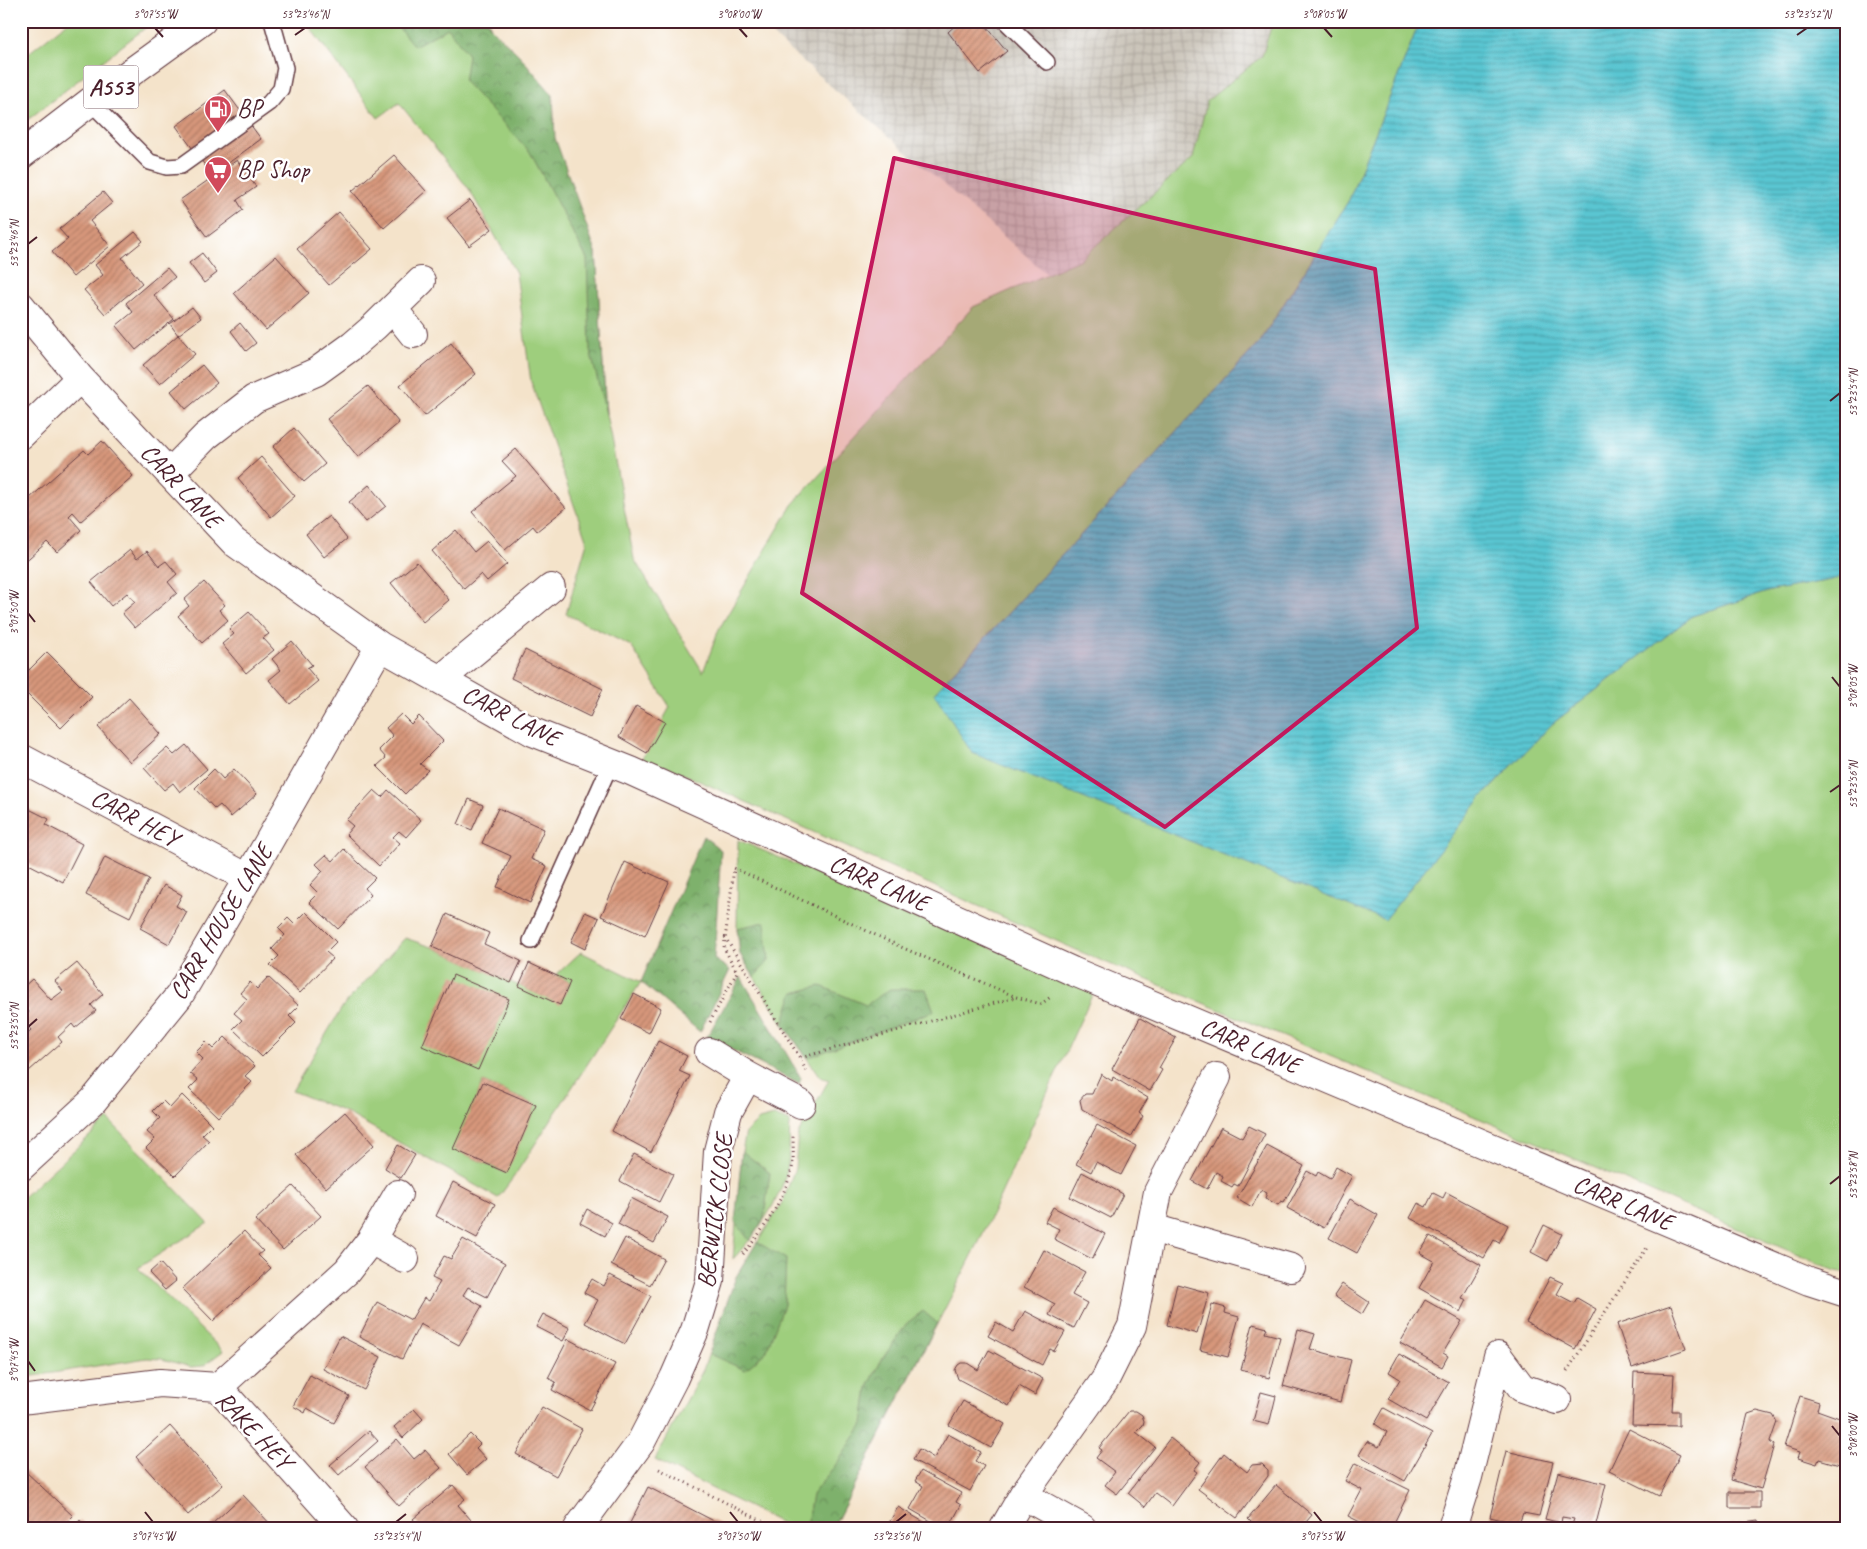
<svg xmlns="http://www.w3.org/2000/svg" width="1867" height="1549" viewBox="0 0 1867 1549" font-family="Caveat,sans-serif">
<style>
.industrial{fill:url(#industrial-grid)}
.grass{fill:#9ece7d;stroke:#747654;fill-rule:evenodd}
.forest{fill:url(#forest-crowns);stroke:#64684c}
.water{fill:url(#water-rules);stroke:#52727e}
.building{fill:url(#building-hatch)}
.lines{fill:none;stroke-linecap:round;stroke-linejoin:round}
.service-casing{stroke:#643c43;stroke-width:18}
.minor-casing{stroke:#643c43;stroke-width:30}
.primary-casing{stroke:#643c43;stroke-width:30}
.path{stroke:#643c43;stroke-width:3;stroke-dasharray:1 4;stroke-linecap:butt}
.service{stroke:#fff;stroke-width:15}
.minor{stroke:#fff;stroke-width:28}
.primary{stroke:#fff;stroke-width:28}
.marked{fill:#c2185b;fill-opacity:0.2;stroke:#c2185b;stroke-width:4;stroke-linejoin:round}
.ticks{fill:none;stroke:#4a1f2b;stroke-width:2}
.labels{text-anchor:middle;dominant-baseline:central;stroke-width:5;stroke-linejoin:round;paint-order:stroke}
.shield{fill:#fff;stroke:#80626b;stroke-width:1}
.shield-label{font-size:24px;font-weight:bold;fill:#4a1f2b}
.poi-label{font-size:25px;fill:#4a1f2b;stroke:#fff;text-anchor:start}
.street-label{font-size:25px;fill:#4a1f2b;stroke:#fff}
.neatline{fill:none;stroke:#4a1f2b;stroke-width:2}
.ticks-label{font-size:12px;text-anchor:middle;fill:#4a1f2b}
</style>
<defs>
<pattern id="industrial-grid" width="8" height="8" patternUnits="userSpaceOnUse" patternTransform="scale(1.25)"><rect width="8" height="8" fill="#c9c3b8"/><path d="M0 4h8M4 0v8" fill="none" stroke="#aea79e"/></pattern>
<pattern id="forest-crowns" width="20" height="18" patternUnits="userSpaceOnUse" patternTransform="scale(1.25)"><rect width="20" height="18" fill="#7eb16c"/><path d="M2 6a3 3 0 1 1 6 0M12 15a3 3 0 1 1 6 0" fill="none" stroke="#698f59"/></pattern>
<pattern id="water-rules" width="6" height="5" patternUnits="userSpaceOnUse" patternTransform="scale(1.25)"><rect width="6" height="5" fill="#5ac6d2"/><path d="M0 2.5h6" fill="none" stroke="#4ca0ab"/></pattern>
<pattern id="building-hatch" width="6" height="6" patternUnits="userSpaceOnUse" patternTransform="scale(1.25)"><rect width="6" height="6" fill="#d7977b"/><path d="M-1 1l2-2M0 6l6-6M5 7l2-2" fill="none" stroke="#b07b65"/></pattern>
</defs>
<rect width="100%" height="100%" fill="#fff"/>
<filter id="ink" filterUnits="userSpaceOnUse"><feTurbulence type="fractalNoise" baseFrequency=".02" numOctaves="2"/><feDisplacementMap in="SourceGraphic" scale="10" xChannelSelector="R" yChannelSelector="G"/><feConvolveMatrix kernelMatrix="1 2 1 2 8 2 1 2 1" color-interpolation-filters="sRGB"/></filter>
<filter id="wash" filterUnits="userSpaceOnUse"><feTurbulence type="fractalNoise" baseFrequency=".0096" numOctaves="4" result="noise"/><feDisplacementMap in="SourceGraphic" scale="20" xChannelSelector="R" yChannelSelector="G"/><feGaussianBlur stdDeviation="1.12" result="paint"/><feColorMatrix in="noise" values="0 0 0 0 0 0 0 0 0 0 0 0 0 0 0 0 0 1.4 0 .05"/><feComposite in="paint" operator="in"/></filter>
<g filter="url(#wash)">
<rect width="100%" height="100%" fill="#f4e3ca"/>
<path class="industrial" d="M756,21H1273L1262,56L1207,101L1193,158L1081,259L1047,274Z"/>
<path class="grass" d="M69,21H154L21,125V59Z
M313,21H488L596,252L606,414L634,559L703,672L719,629L792,505L973,307L1081,259L1193,158L1207,101L1262,56L1273,21H1420L1349,200L1260,342L934,693L1481,798L1552,724L1692,616L1770,591L1836,579L1846,571V1273L1836,1271L1545,1146L1081,952L668,767L641,760L670,707L631,646L566,614L587,542L531,382L516,273L469,189L399,103L378,118L308,25Z
M738,840L1094,991L979,1242L833,1528H791L655,1460L703,1370L736,1277L783,1201L795,1168L798,1134L829,1080L820,1077L783,1024L740,954L737,928Z
M405,938L432,947L560,1004L570,982L556,975L581,952L641,982L513,1178L498,1198L345,1112L292,1091L343,1006ZM483,1082L536,1105L506,1173L454,1149Z
M774,1116L790,1122C789,1138 790,1154 787,1169C782,1199 753,1238 733,1259L742,1151L746,1132L759,1120Z
M108,1119L208,1223L138,1268L223,1351L203,1366L191,1367L162,1359L147,1358L21,1378V1199Z"/>
<path class="forest" d="M393,21H488L490,27L519,55L553,95L555,138L596,252L606,414L590,350L587,259L530,152L464,81L468,55L448,28L414,46Z
M703,836L721,850L714,959L730,970L700,1032L641,982Z
M765,922L769,961L754,977L740,954L737,928Z
M741,977L801,1078L799,1084L707,1037Z
M821,986L866,1005L890,989H926L934,1011L807,1058L783,1024L793,993Z
M742,1151L770,1173L764,1218L750,1241L735,1222Z
M757,1242L786,1259L784,1305L766,1352L745,1370L709,1354L736,1277Z
M923,1311L937,1323L833,1528H806L812,1495L840,1459L863,1424L868,1387L881,1361L907,1323Z"/>
<path class="water" d="M1420,21H1689L1691,23L1693,21H1846V571L1836,579L1770,591L1692,616L1552,724L1481,798L1385,920L972,753L934,693L1260,342L1349,200Z"/>
<g id="blocks">
<path class="building" d="M960,21H982L1007,51L980,73L948,32Z
M225,90L261,139L212,175L176,126Z
M394,155L426,191L384,228L352,191Z
M237,160L256,187L237,200L243,210L207,237L180,200Z
M103,192L112,203L90,221L110,246L73,277L52,252L68,239L59,229Z
M470,200L492,229L469,246L447,218Z
M339,212L372,249L329,285L297,249Z
M135,232L143,241L122,258L142,283L105,314L84,290L103,275L95,265Z
M202,253L217,273L204,283L189,263Z
M276,256L309,293L266,330L234,293Z
M167,268L175,277L154,295L174,319L136,350L116,326L133,312L126,303Z
M192,307L201,318L178,335L170,324Z
M240,323L256,343L246,351L231,331Z
M178,335L195,354L160,384L143,365Z
M451,343L476,374L425,416L400,385Z
M202,365L217,383L186,409L171,391Z
M368,386L399,423L358,457L327,419Z
M294,428L325,464L304,482L273,447Z
M102,441L133,476L81,521L73,512L69,516L81,530L57,552L47,542L21,565V506L84,450L88,454Z
M516,449L566,508L537,531L533,526L505,550L472,512L516,476L502,461Z
M261,457L295,496L271,517L238,478Z
M369,485L386,506L366,522L349,502Z
M329,516L347,539L324,557L306,534Z
M456,530L474,552L487,541L507,564L487,581L481,574L464,589L432,551Z
M130,550L137,559L147,551L159,566L166,561L177,574L168,582L177,593L135,628L122,613L135,602L127,593L111,606L91,582Z
M417,562L449,600L423,622L391,583Z
M204,582L225,605L219,610L228,620L202,643L178,616L189,606L184,600Z
M249,612L269,634L263,638L274,650L246,673L222,644L234,634L229,629Z
M292,641L312,665L307,668L318,681L290,704L269,680L281,670L272,659Z
M525,650L603,689L590,717L511,678Z
M47,652L92,697L61,728L21,688V662L29,670Z
M129,698L161,734L130,762L98,727Z
M636,706L665,722L647,753L619,737Z
M401,714L411,724L419,716L443,741L420,764L428,770L405,794L377,766L386,758L379,750L393,736L386,728Z
M186,745L207,769L180,792L173,783L164,790L144,768L167,748L174,755Z
M214,769L223,779L234,769L257,794L231,817L220,805L215,809L195,788Z
M374,790L382,797L388,790L421,820L406,837L399,831L393,837L400,843L379,866L346,834L353,826L346,820Z
M469,799L483,805L472,830L458,824Z
M21,805L49,819L46,825L82,844L63,882L21,860Z
M498,808L544,829L531,859L547,866L530,903L497,887L511,856L482,843Z
M344,849L375,878L365,888L371,895L338,929L309,902L318,893L310,885L323,871L316,864L326,855L333,861Z
M105,857L149,879L130,917L86,895Z
M625,862L669,882L645,936L601,916Z
M164,885L182,895L176,906L187,912L169,944L140,928Z
M306,912L336,942L326,952L333,958L300,993L270,965L279,956L272,949L285,935L278,928L288,918L294,924Z
M585,912L599,918L585,949L571,942Z
M447,914L489,933L484,944L521,961L511,983L432,947Z
M77,963L103,994L91,1005L96,1011L75,1028L72,1024L58,1037L62,1042L21,1078V1036L22,1038L31,1030L22,1019L29,1012L21,1003V989L32,979L51,1000L63,991L55,981Z
M529,963L570,982L560,1005L519,986Z
M453,975L509,999L478,1070L422,1046Z
M268,977L299,1006L289,1016L296,1023L262,1057L233,1029L242,1020L234,1013L247,999L240,993L250,982L257,989Z
M634,994L661,1008L649,1033L621,1019Z
M1140,1018L1176,1038L1159,1068L1162,1070L1150,1091L1112,1069Z
M225,1037L255,1066L245,1076L252,1082L218,1117L189,1089L198,1080L190,1073L203,1059L196,1052L206,1042L213,1049Z
M658,1041L687,1056L679,1071L690,1076L651,1152L612,1131Z
M1101,1074L1112,1081L1113,1077L1148,1098L1139,1113L1143,1116L1131,1137L1082,1109L1080,1100L1085,1094H1092Z
M483,1082L536,1105L507,1173L453,1149Z
M182,1095L212,1125L202,1135L209,1141L175,1176L146,1148L155,1139L147,1132L160,1118L153,1111L163,1101L170,1108Z
M345,1112L374,1145L326,1188L296,1155Z
M1097,1125L1136,1146L1121,1175L1096,1162L1091,1172L1076,1164Z
M1249,1126L1265,1134L1238,1186L1234,1184L1232,1187L1221,1181L1223,1176L1216,1172L1207,1189L1192,1181L1221,1127L1242,1138Z
M398,1145L415,1155L401,1178L385,1168Z
M1267,1146L1304,1166L1284,1202L1281,1201L1278,1205L1265,1198L1267,1193L1261,1190L1252,1207L1237,1198Z
M634,1154L673,1174L659,1202L620,1181Z
M1336,1167L1352,1176L1324,1228L1287,1208L1307,1171L1316,1176L1318,1172L1330,1179Z
M1082,1172L1123,1194L1111,1218L1070,1197Z
M453,1182L495,1204L477,1238L436,1216Z
M293,1186L321,1216L283,1250L255,1220Z
M1446,1192L1508,1225L1499,1243L1494,1240L1484,1258L1410,1218L1418,1203L1426,1207L1433,1193L1443,1198Z
M631,1198L668,1217L654,1243L618,1224Z
M1350,1199L1378,1215L1357,1253L1329,1238Z
M1053,1207L1105,1234L1092,1259L1054,1239L1059,1229L1045,1222Z
M587,1209L612,1223L605,1236L580,1223Z
M1544,1225L1562,1234L1548,1261L1531,1252Z
M244,1231L263,1251L258,1255L271,1268L213,1321L182,1289Z
M1430,1236L1481,1265L1462,1298L1467,1300L1461,1312L1419,1288L1434,1261L1420,1253Z
M625,1238L664,1259L650,1285L611,1265Z
M463,1239L505,1263L487,1297L468,1287L463,1295L482,1306L459,1345L420,1324L402,1359L359,1337L377,1302L411,1320L424,1298L429,1301L440,1282L432,1278L444,1256L451,1259Z
M1044,1250L1085,1272L1072,1295L1087,1303L1074,1328L1049,1315L1055,1304L1024,1287Z
M160,1263L176,1281L165,1290L149,1273Z
M610,1275L651,1296L625,1344L585,1323L598,1300L584,1293L592,1279L604,1286Z
M1550,1277L1563,1283L1557,1294L1574,1303L1577,1298L1596,1309L1575,1349L1526,1322Z
M1177,1284L1209,1293L1197,1334L1167,1325Z
M1342,1284L1369,1302L1362,1314L1334,1296Z
M1425,1300L1462,1321L1443,1353L1448,1356L1442,1367L1400,1343Z
M1212,1304L1226,1308L1225,1313L1239,1317L1228,1357L1200,1350Z
M1671,1306L1686,1349L1632,1368L1617,1324Z
M1025,1311L1065,1332L1054,1351L1050,1349L1042,1365L988,1336L996,1322L1013,1332Z
M543,1314L570,1328L563,1341L536,1327Z
M1253,1324L1267,1328L1265,1333L1280,1337L1269,1378L1241,1370Z
M1298,1329L1315,1334L1310,1349L1351,1360L1340,1402L1283,1386Z
M340,1336L381,1357L364,1390L323,1369Z
M568,1339L615,1364L590,1410L552,1390L556,1382L548,1378Z
M989,1350L1043,1379L1035,1395L1019,1386L1009,1406L958,1379L955,1370L958,1365L961,1363H967L978,1370Z
M1399,1354L1449,1382L1426,1421L1388,1399L1400,1379L1389,1372Z
M1634,1372L1674,1374L1672,1411H1679V1426L1632,1425Z
M310,1375L349,1396L334,1423L307,1408L305,1413L293,1406Z
M1261,1392L1276,1396L1269,1425L1253,1421Z
M1800,1396L1819,1402L1817,1410L1842,1419L1838,1433L1846,1436V1467L1819,1459L1817,1464L1798,1458L1800,1452L1784,1447Z
M963,1401L1005,1424L991,1448L949,1425Z
M542,1407L582,1429L556,1476L516,1454Z
M1384,1408L1432,1434L1405,1481L1359,1455L1367,1441L1379,1447L1387,1432L1375,1424Z
M414,1409L423,1419L403,1438L394,1427Z
M1129,1411H1136L1142,1415L1144,1421L1143,1425L1136,1432L1155,1447L1117,1494L1105,1485L1115,1472L1096,1458L1102,1450L1099,1448Z
M1757,1411L1773,1415L1777,1422L1770,1442L1774,1445L1761,1489L1731,1480L1748,1414Z
M170,1426L223,1485L188,1515L136,1457Z
M1629,1429L1680,1455L1659,1496L1609,1471Z
M369,1431L378,1441L339,1475L330,1465Z
M470,1434L480,1444L476,1448L486,1459L467,1475L449,1454Z
M948,1434L981,1452L975,1461L984,1466L970,1491L913,1460L919,1449L934,1458Z
M1170,1438L1200,1462L1194,1470L1197,1472L1172,1506L1155,1493L1145,1507L1128,1493Z
M397,1439L414,1459L425,1450L441,1468L399,1506L365,1467Z
M1506,1451L1553,1462L1539,1516L1523,1513L1519,1524L1490,1517Z
M1224,1453L1247,1472L1252,1465L1262,1464L1268,1470V1476L1237,1518L1198,1489Z
M1355,1463L1410,1490L1394,1523L1398,1524L1396,1528H1372L1348,1516L1362,1490L1345,1481Z
M25,1471L73,1516L61,1528H21V1475Z
M921,1471L961,1493L956,1502L961,1505L949,1528H943L910,1509L923,1486L915,1481Z
M1558,1472L1606,1484L1595,1528H1571L1574,1519L1562,1517L1561,1523L1545,1519Z
M453,1485L465,1499L458,1505L478,1528H420L413,1519Z
M1276,1485L1312,1515L1301,1528H1251L1248,1526L1251,1522L1248,1519Z
M648,1487L712,1520L727,1528L628,1527Z
M1729,1492H1760V1508H1729Z
M243,1495L260,1513L274,1528H213L211,1525Z
M898,1507L934,1528H886Z
M80,1520L88,1528H73Z
M1758,1521L1759,1528H1715V1527Z"/>
</g>
</g>
<g filter="url(#ink)">
<use href="#blocks" fill-opacity="0" stroke="#643c43" stroke-width="1"/>
<g class="lines">
<g class="service-casing">
<path id="service" d="M1005,21L1047,62
M90,102L150,162L167,167L181,166L269,103L281,89L285,68L272,21
M531,941L611,763"/>
</g>
<g class="minor-casing">
<path id="minor" d="M21,306L80,378L234,542L380,646L533,732L631,771L1072,971L1809,1281L1846,1293
M393,309L413,334
M21,435L80,378
M170,473L206,436L254,399L316,372L352,346L374,327L421,281
M441,679L551,588
M21,758L248,878
M709,1052L748,1076L801,1104
M21,1167L93,1101L179,996L248,878L380,646
M1152,1228L1291,1268
M371,1240L405,1259
M218,1387L347,1271L371,1240L398,1194
M21,1400L160,1383L218,1387L344,1528
M1023,1495L1082,1528
M578,1528L641,1442L674,1378L695,1330L710,1281L718,1151L728,1112L748,1076
M1004,1528L1023,1495L1105,1380L1132,1326L1158,1192L1217,1077
M1452,1528L1468,1477L1498,1356L1522,1388L1557,1400"/>
</g>
<g class="primary-casing">
<path id="primary" d="M21,155L90,102L202,21"/>
</g>
<path class="path" d="M725,937L800,1058
M710,1022L737,972L724,948L734,868L901,947L1016,997L1041,1004L1052,996
M806,1071L800,1058L1016,997
M743,1254C763,1231 784,1199 792,1169C794,1158 793,1145 793,1134
M1567,1371L1648,1246
M659,1469L776,1528"/>
<use href="#service" class="service"/>
<use href="#minor" class="minor"/>
<use href="#primary" class="primary"/>
</g>
</g>
<path class="marked" d="M894,158L1375,269L1417,628L1165,827L802,593Z"/>
<path class="ticks" d="M155,28L163,37M739,28L747,37M1324,28L1332,37M295,35L305,28M1797,35L1807,28M28,244L37,237M1830,401L1840,393M28,613L35,622M1832,677L1840,687M1830,792L1840,785M28,1027L37,1019M1830,1184L1840,1176M28,1361L35,1371M1832,1426L1840,1436M145,1512L153,1522M730,1512L738,1522M1314,1512L1322,1522M396,1522L406,1514M896,1522L906,1514"/>
<defs>
<g id="fuel-pin" transform="scale(1.4375)"><path d="M0 17L-7.5 6A9.5 9.5 0 1 1 7.5 6Z" fill="#d1495b" stroke="#fff"/><path d="M-5.5-6h7V0h2V4h1.3V-2.5L3-4.5l.8-.8L6-3V5H2.5V1h-1V6h-7ZM-4.2-4.7v3.2H.2V-4.7Z" fill="#fff"/></g>
<g id="supermarket-pin" transform="scale(1.4375)"><path d="M0 17L-7.5 6A9.5 9.5 0 1 1 7.5 6Z" fill="#d1495b" stroke="#fff"/><path d="M-6-5.5h2.5l.6 2H6L4.5 2H-2.5L-4.4-4H-6ZM-1.5 3.2a1.3 1.3 0 1 0 .1 0ZM3 3.2a1.3 1.3 0 1 0 .1 0Z" fill="#fff"/></g>
</defs>
<g fill-rule="evenodd">
<use href="#fuel-pin" x="218" y="109"/>
<use href="#supermarket-pin" x="218" y="170"/>
</g>
<g class="labels">
<rect class="shield" x="83.5" y="65.5" width="55" height="43" rx="4"/>
<g class="shield-label">
<text x="111" y="87">A553</text>
</g>
<g class="poi-label">
<text x="237" y="109">BP</text>
<text x="237" y="170">BP Shop</text>
</g>
<g class="street-label">
<text transform="translate(181 486) rotate(47)">CARR LANE</text>
<text transform="translate(511 716) rotate(27)">CARR LANE</text>
<text transform="translate(135 818) rotate(28)">CARR HEY</text>
<text transform="translate(879 883) rotate(24)">CARR LANE</text>
<text transform="translate(221 922) rotate(-59)">CARR HOUSE LANE</text>
<text transform="translate(1250 1046) rotate(23)">CARR LANE</text>
<text transform="translate(1623 1203) rotate(23)">CARR LANE</text>
<text transform="translate(715 1211) rotate(-83)">BERWICK CLOSE</text>
<text transform="translate(254 1430) rotate(46)">RAKE HEY</text>
</g>
</g>
<rect width="1867" height="1549" fill="none" stroke="#fff" stroke-width="55"/>
<rect x="28" y="28" width="1812" height="1494" class="neatline"/>
<g class="ticks-label">
<text x="155" y="18">3°07'55"W</text>
<text x="305" y="18">53°23'46"N</text>
<text x="739" y="18">3°08'00"W</text>
<text x="1324" y="18">3°08'05"W</text>
<text x="1807" y="18">53°23'52"N</text>
<text transform="translate(14 244) rotate(-90)" y="4">53°23'46"N</text>
<text transform="translate(1853 393) rotate(-90)" y="4">53°23'54"N</text>
<text transform="translate(14 613) rotate(-90)" y="4">3°07'50"W</text>
<text transform="translate(1853 687) rotate(-90)" y="4">3°08'05"W</text>
<text transform="translate(1853 785) rotate(-90)" y="4">53°23'56"N</text>
<text transform="translate(14 1027) rotate(-90)" y="4">53°23'50"N</text>
<text transform="translate(1853 1176) rotate(-90)" y="4">53°23'58"N</text>
<text transform="translate(14 1361) rotate(-90)" y="4">3°07'45"W</text>
<text transform="translate(1853 1436) rotate(-90)" y="4">3°08'00"W</text>
<text x="153" y="1540">3°07'45"W</text>
<text x="396" y="1540">53°23'54"N</text>
<text x="738" y="1540">3°07'50"W</text>
<text x="896" y="1540">53°23'56"N</text>
<text x="1322" y="1540">3°07'55"W</text>
</g>
</svg>
